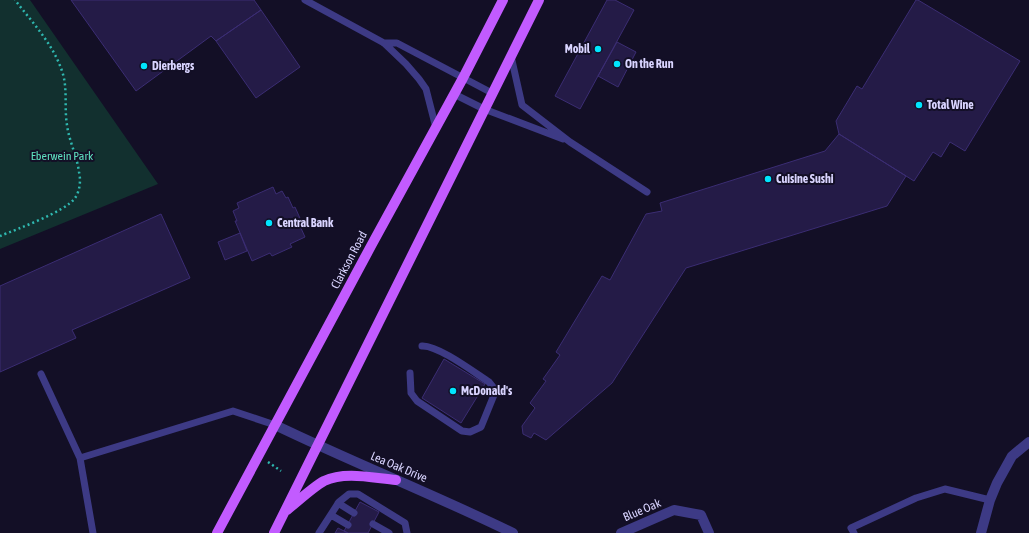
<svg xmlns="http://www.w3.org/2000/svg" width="1029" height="533" viewBox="0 0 1029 533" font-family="'Asap Condensed',sans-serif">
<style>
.green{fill:#12302f}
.building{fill:#241b47;stroke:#3b2d73}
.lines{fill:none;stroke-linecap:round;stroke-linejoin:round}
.path{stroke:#2fb8b0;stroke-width:2.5;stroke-dasharray:2 3;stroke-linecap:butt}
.lane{stroke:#3d3a85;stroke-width:7}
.street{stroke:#3d3a85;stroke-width:10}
.primary{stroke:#c25bff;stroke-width:10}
.poi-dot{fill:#00e5ff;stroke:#130f26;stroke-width:1.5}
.labels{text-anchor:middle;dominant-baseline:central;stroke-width:4;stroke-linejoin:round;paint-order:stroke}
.poi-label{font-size:12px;font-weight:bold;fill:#d9d4ff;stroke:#130f26;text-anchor:start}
.park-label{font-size:12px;fill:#5fe0c0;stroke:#130f26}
.street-label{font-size:12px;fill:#d9d4ff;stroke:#130f26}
</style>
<rect width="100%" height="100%" fill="#130f26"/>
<path class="green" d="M0,0H30L158,184L0,249Z"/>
<path class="building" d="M71,0H254L261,10L216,41L211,36L136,91Z
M607,0H615L634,10L580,109L555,96Z
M916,0H918L1020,61L965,151L950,142L941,157L933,152L914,181L839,134L836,121L857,86L862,89Z
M261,10L300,67L256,98L216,41Z
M617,42L636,52L618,87L598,76Z
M839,134L906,176L887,206L686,268L612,383L546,440L534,433L531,438L523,434L522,426L535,408L530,403L546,381L543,379L560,355L556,352L602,276L610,280L646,214L662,211L660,203L825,151Z
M273,187L276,194L282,191L286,198L288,197L293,208L295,207L303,225L300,226L305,237L290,244L292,247L272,256L270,253L252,261L235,221H237L233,211L239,208L237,203Z
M161,214L190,278L72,330L76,338L0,372V286Z
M240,233L247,251L225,260L218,242Z
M444,359L485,384L461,423L422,398Z
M360,502L379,512L368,533H348L344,531Z
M338,528L348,533H335Z"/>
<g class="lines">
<path class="path" d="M0,236C17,229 65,212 75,198C80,191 81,180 79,172C77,156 69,141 67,125C64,107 68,88 62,71C53,44 32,22 15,0
M268,462L281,471"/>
<path class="lane" d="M305,0L384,43L406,64L419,79L426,89L436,128
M384,43H397L492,93
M511,56L522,105L570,142L647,192
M454,94L484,109L563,139
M410,373L411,393L417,401L462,431L470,432L481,427L494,395L493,387L489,382C475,373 438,345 422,346
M41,374L80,458L93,533
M80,458L233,411L275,425
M338,503L354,513
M331,515L348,525
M373,524L389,533
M319,533L339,502L349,494H358L405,523L407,533
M854,533L851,528L916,498L945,489L990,500"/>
<path class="street" d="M275,425C354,463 435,495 513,533
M621,533L674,510L701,515L709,533
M981,533L990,500L997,483L1012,456L1029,442"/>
<path class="primary" d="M287,510C297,502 313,487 324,481C345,471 373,478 396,480
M217,533L371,246L463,78L503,0
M274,533L539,0"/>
</g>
<g class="poi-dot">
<circle cx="598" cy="49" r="4"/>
<circle cx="617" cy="64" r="4"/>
<circle cx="144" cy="66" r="4"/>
<circle cx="919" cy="105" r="4"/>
<circle cx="768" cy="179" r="4"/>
<circle cx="269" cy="223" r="4"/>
<circle cx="453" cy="391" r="4"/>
</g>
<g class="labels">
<g class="poi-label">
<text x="590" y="49" text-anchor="end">Mobil</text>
<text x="625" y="64">On the Run</text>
<text x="152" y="66">Dierbergs</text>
<text x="927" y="105">Total Wine</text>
<text x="776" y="179">Cuisine Sushi</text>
<text x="277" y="223">Central Bank</text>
<text x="461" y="391">McDonald's</text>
</g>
<g class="park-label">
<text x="62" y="156">Eberwein Park</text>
</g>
<g class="street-label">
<text transform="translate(349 260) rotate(-62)">Clarkson Road</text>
<text transform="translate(399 467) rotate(23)">Lea Oak Drive</text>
<text transform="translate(642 510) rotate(-23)">Blue Oak</text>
</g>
</g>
</svg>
